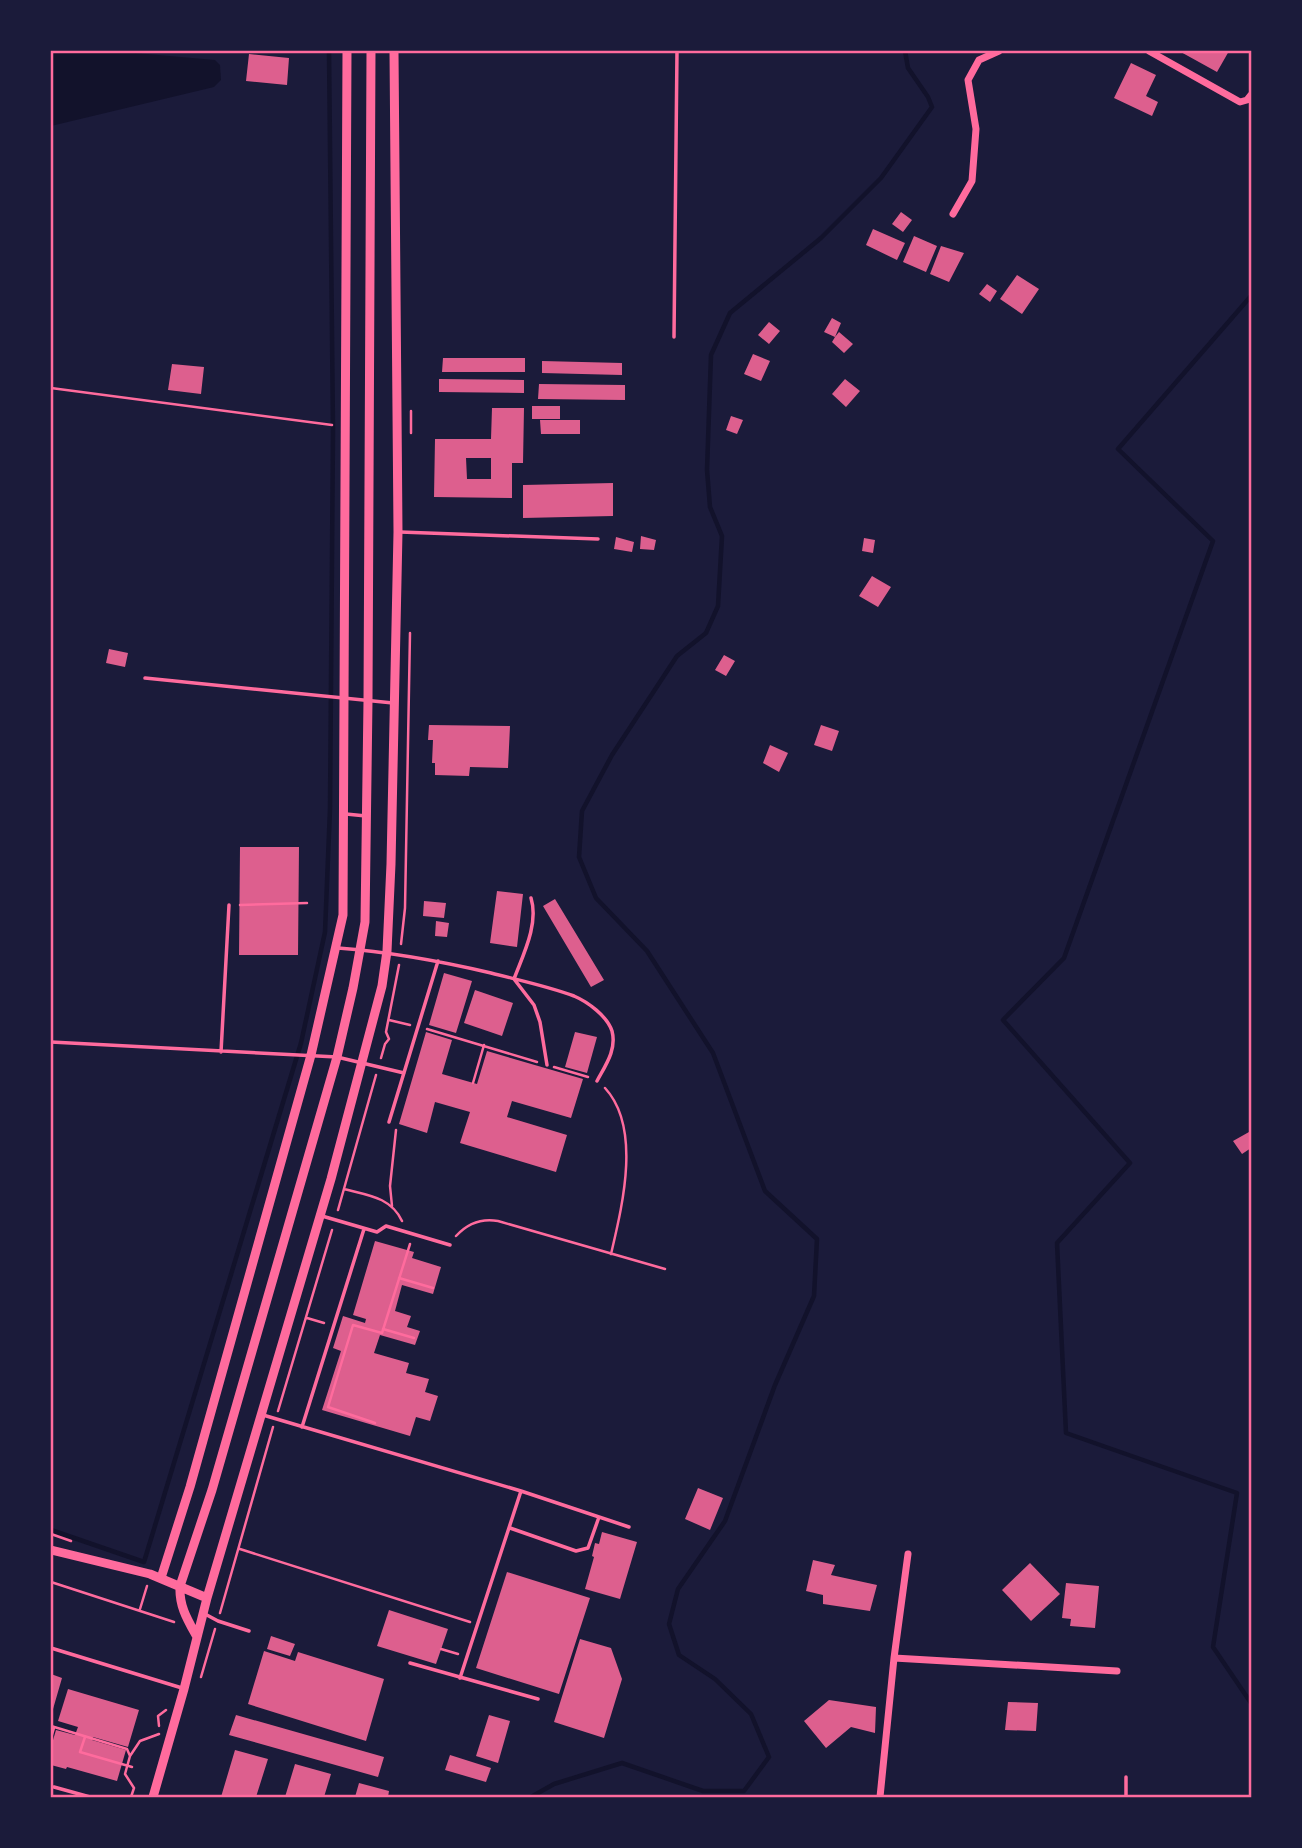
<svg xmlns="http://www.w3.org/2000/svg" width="1302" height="1848" viewBox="0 0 1302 1848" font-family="'IBM Plex Sans',sans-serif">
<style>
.water{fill:#12122b}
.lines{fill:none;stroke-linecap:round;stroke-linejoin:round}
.stream{stroke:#12122b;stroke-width:4.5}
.building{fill:#dd5f8e;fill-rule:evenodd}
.path{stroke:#ff6b9d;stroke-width:2.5}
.service{stroke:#ff6b9d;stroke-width:3.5}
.minor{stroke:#ff6b9d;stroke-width:7}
.tertiary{stroke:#ff6b9d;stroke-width:9}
.neatline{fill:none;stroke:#ff6b9d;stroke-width:2.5}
</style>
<rect width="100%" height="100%" fill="#1b1b3a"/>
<path class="water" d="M51,51H113L215,60L220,65L221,80L214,87L51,126Z"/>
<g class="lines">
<path class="stream" d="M1251,296L1118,449L1213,541L1064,958L1003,1020L1130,1163L1057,1243L1066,1433L1237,1493L1213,1647L1251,1703
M51,1530L144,1562L301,1043L325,932L330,809L333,430L329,51
M531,1797L554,1784L622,1763L703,1791H744L769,1757L751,1714L715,1679L679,1655L669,1624L678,1589L725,1521L775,1385L814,1296L817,1239L765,1191L713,1053L647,951L596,898L579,857L582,811L612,755L677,656L706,633L718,606L722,536L710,507L707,470L711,355L730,313L821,238L881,178L932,107L928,97L908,68L905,51"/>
</g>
<path class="building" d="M1179,51H1229L1217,72Z
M249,54L289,58L287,85L246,81Z
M1131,63L1156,75L1146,96L1158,102L1152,116L1114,98Z
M901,212L912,220L903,232L892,224Z
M873,229L905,243L897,260L866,245Z
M914,236L937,246L926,272L903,262Z
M941,246L964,253L949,282L930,274Z
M1017,275L1039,289L1022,314L1000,299Z
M987,284L997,291L990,302L979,294Z
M832,318L841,323L835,337L839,332L853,344L844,353L832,342L835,337L824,332Z
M769,322L780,331L769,344L758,335Z
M753,354L770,361L761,381L744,374Z
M443,358H525V372H442Z
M542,361L622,363V375L542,373Z
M172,364L204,367L201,394L168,390Z
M439,379L524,380V393L439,392Z
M845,379L860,391L846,407L832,394Z
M539,384L625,385V400L538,399Z
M532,406H560V419H532Z
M492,408H524L523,463H512V498L434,497L435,439H491ZM466,458H491V479H467Z
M731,416L743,420L737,434L726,430Z
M540,420H580V434H541Z
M613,483V516L523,518V485Z
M641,536L656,540L654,550L640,549Z
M616,537L634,542L632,552L614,549Z
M864,538L875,540L873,553L862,551Z
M872,576L891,587L878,607L859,596Z
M109,649L128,653L125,667L106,663Z
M724,655L735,661L726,676L715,670Z
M429,725L510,726L508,768L470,767L469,776L435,775V763H432L433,740H428Z
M821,725L839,731L832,751L814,745Z
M770,745L788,753L779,772L763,763Z
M240,847H299L298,955H239Z
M497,891L523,894L517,947L490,943Z
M555,899L604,980L591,987L543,906Z
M424,901L446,903L444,918L423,916Z
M436,921L449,923L447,937L435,936Z
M444,973L472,981L456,1033L429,1025Z
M475,990L513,1003L502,1036L464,1023Z
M426,1032L452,1040L442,1074L477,1084L487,1051L583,1079L571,1118L512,1101L507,1117L567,1135L556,1172L460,1143L470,1112L435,1102L427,1133L399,1124Z
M575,1032L597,1037L587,1073L565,1067Z
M1249,1132L1251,1148L1242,1154L1233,1141Z
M375,1241L414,1252L412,1258L441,1267L433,1294L402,1285L395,1311L411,1316L407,1327L420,1331L415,1345L380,1335L374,1353L409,1363L406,1373L429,1379L425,1392L438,1396L430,1421L416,1417L410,1436L322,1410L341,1351L333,1348L343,1316L365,1323L366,1319L353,1315Z
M698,1488L723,1498L710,1530L685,1519Z
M602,1532L637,1542L620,1599L585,1589L594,1557L592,1556L595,1543L599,1544Z
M813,1560L835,1565L831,1575L877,1585L870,1611L823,1604V1595L806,1591Z
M1030,1563L1060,1594L1031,1621L1002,1590Z
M507,1572L590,1598L559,1694L476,1668Z
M1066,1583L1099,1586L1095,1628L1070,1626L1071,1619L1062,1618Z
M389,1610L448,1629L436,1664L377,1646Z
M271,1636L295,1644L290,1656L267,1649Z
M580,1639L611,1648L622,1679L604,1738L554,1722Z
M264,1651L295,1661L298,1652L384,1679L366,1741L248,1704Z
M51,1674L62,1678L51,1716Z
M68,1689L139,1710L128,1747L93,1737L92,1740L126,1750L117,1781L67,1767L66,1769L51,1765V1747L56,1730L75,1735L78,1727L58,1721Z
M829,1700L876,1707L875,1733L851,1727L826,1748L804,1721Z
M1008,1702L1038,1703L1036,1731L1005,1730Z
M236,1715L384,1757L378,1777L229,1735Z
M489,1715L510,1721L498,1763L476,1756Z
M235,1750L268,1759L256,1797H221Z
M450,1755L491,1768L486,1782L445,1770Z
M295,1764L331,1774L324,1797H285Z
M359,1783L389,1791L388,1797H355Z"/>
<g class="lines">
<path class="path" d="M51,388L332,425
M411,411V433
M240,905L307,903
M401,944L405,908L410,633
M389,1020L410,1025
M427,1029L537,1062
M381,1058L385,1044L389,1039L386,1032L399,965
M554,1067L588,1077
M473,1083L484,1045
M605,1088C642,1128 622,1207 611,1254
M344,1189C367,1195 391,1197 402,1221
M392,1206L390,1186L396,1130
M338,1210L376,1075
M456,1236C467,1224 481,1218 498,1221L665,1269
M399,1278L433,1288
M307,1318L324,1323
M383,1329L414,1338
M278,1411L332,1230
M375,1423L328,1407L353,1325L382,1333L410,1244
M51,1534L71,1541
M240,1549L470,1622
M51,1582L174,1622
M140,1609L147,1586
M220,1613L273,1427
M441,1649L458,1654
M201,1677L215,1629
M51,1726L127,1749L130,1756L125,1774L134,1788L131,1797
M159,1726L158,1716L166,1710
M85,1737L80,1752L132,1767
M51,1738L54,1728
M130,1756L140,1741L159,1734"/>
<path class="service" d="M674,337L677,51
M400,532L598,539
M145,678L393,703
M346,814L366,816
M531,898C539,924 523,955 514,979L534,1005L540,1022L547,1065
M338,948C391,952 440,961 491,973C518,980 547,986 574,996C588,1002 607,1016 612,1031C617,1050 605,1066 597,1081
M51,1042L337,1057L404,1073
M221,1052L229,905
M389,1122L438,961
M322,1216L377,1232L386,1226L450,1245
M263,1415L521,1491L629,1527
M302,1427L364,1229
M510,1528L576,1551L588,1548L599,1517
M205,1614L218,1621L249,1631
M51,1648L182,1688
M410,1663L538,1699
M460,1678L521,1491
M54,1787L90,1797
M1126,1797V1777"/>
<path class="minor" d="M1149,51L1240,102L1247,100L1251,95
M953,214L972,181L976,129L968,80L979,60L999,51
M894,1658L1117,1671
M880,1797L894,1658L908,1554"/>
<path class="tertiary" d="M51,1550L150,1574L207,1598
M161,1578L190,1487L311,1055L343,915L347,51
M197,1637C187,1619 179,1606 180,1586L212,1490L337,1057L353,988L365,922L368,701L371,51
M153,1797L184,1689L207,1598L331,1179L382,986L387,951L391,864L398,532L394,51"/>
</g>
<rect width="1302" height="1848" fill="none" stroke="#1b1b3a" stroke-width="105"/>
<rect x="52" y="52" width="1198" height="1744" class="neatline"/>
</svg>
